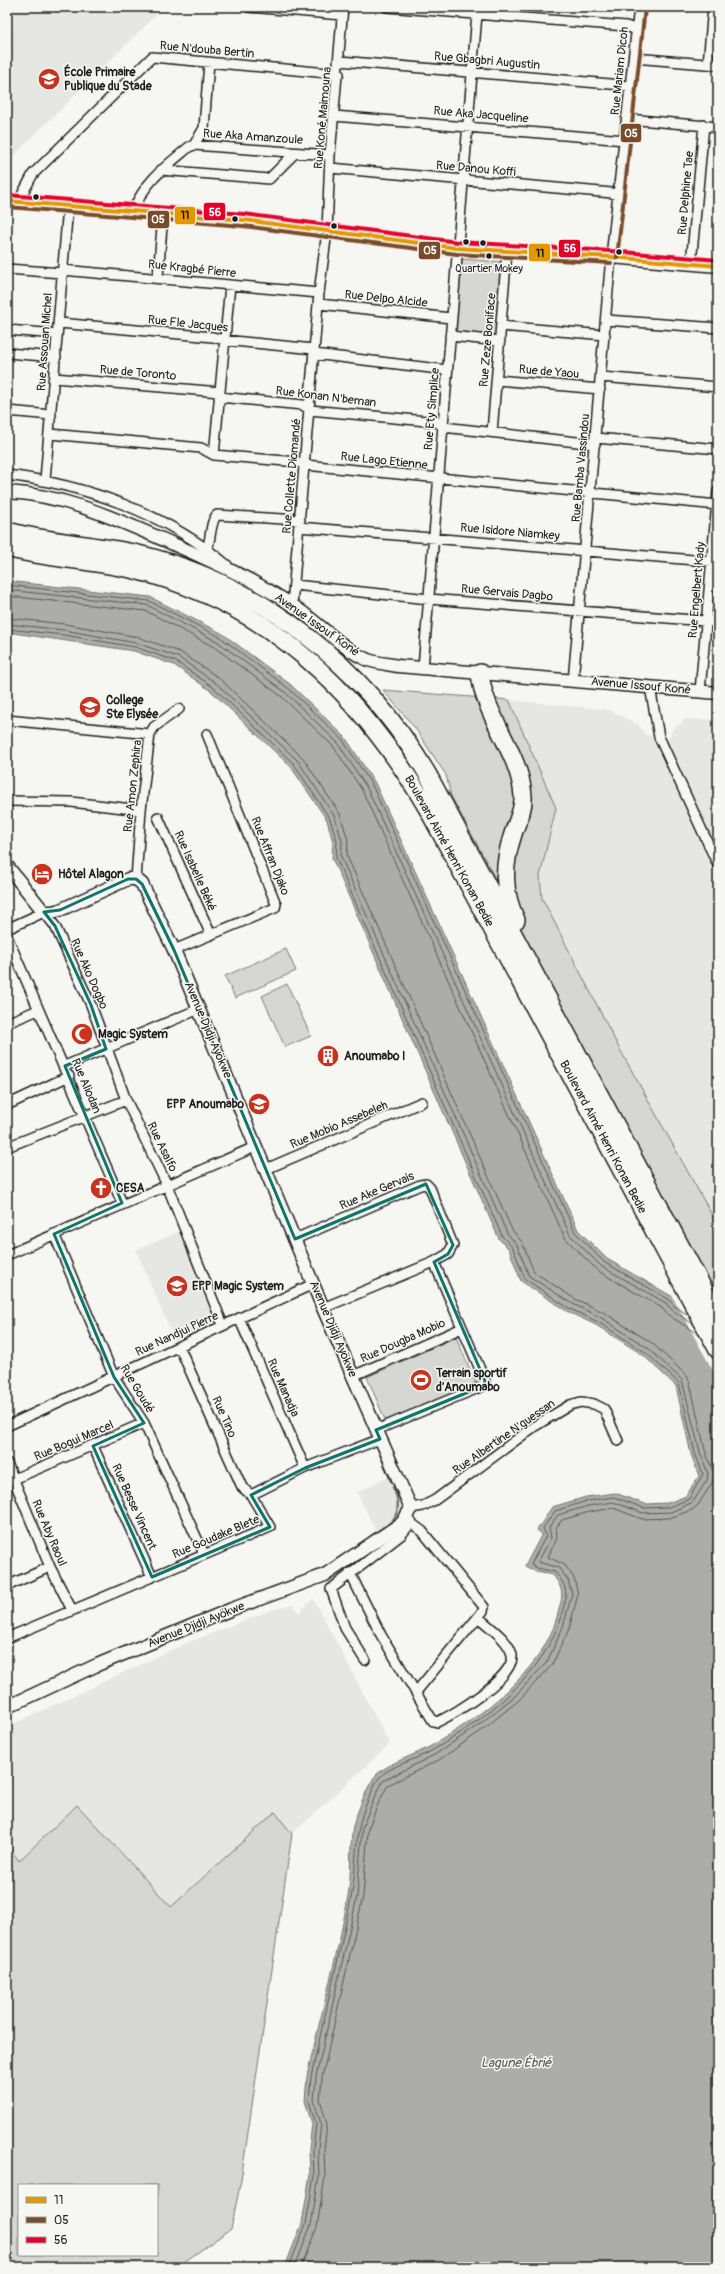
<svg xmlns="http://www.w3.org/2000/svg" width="725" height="2274" viewBox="0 0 725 2274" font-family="Pangolin,sans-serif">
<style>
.built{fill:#e6e6e2;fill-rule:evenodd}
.green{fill:#d6d6d2;stroke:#797977;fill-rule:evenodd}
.water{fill:#acaca9;stroke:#727271}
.pier{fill:#f6f6f2}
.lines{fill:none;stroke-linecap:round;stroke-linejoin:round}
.shore{stroke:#565654;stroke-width:1}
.stream{stroke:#727271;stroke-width:2.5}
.minor-casing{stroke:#1c1c1c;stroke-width:12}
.tertiary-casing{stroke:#1c1c1c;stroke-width:15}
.motorway-casing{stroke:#1c1c1c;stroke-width:20}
.minor{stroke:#f6f6f2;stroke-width:9}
.tertiary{stroke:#f6f6f2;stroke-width:12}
.motorway{stroke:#f6f6f2;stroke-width:17}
.bus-1-casing{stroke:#f6f6f2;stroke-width:7}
.bus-2-casing{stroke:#f6f6f2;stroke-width:7}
.bus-3-casing{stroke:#f6f6f2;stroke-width:7}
.bus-1{stroke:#e19803;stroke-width:4}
.bus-2{stroke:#7a4b2a;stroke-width:4}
.bus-3{stroke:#e4002b;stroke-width:4}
.marked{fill:none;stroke:#0f766e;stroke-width:3;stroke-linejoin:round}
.bus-dot{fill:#1c1c1c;stroke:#f6f6f2;stroke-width:1.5}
.labels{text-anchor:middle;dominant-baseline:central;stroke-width:3;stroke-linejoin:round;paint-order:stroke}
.bus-label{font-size:11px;fill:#1c1c1c;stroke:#f6f6f2}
.street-label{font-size:12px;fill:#1c1c1c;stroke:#f6f6f2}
.poi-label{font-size:12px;font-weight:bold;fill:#1c1c1c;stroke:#f6f6f2;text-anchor:start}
.water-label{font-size:13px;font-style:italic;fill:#565654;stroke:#f6f6f2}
.line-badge{stroke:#f6f6f2;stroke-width:1.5}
.badge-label{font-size:11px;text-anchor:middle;font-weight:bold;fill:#fff}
.pale-badge-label{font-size:11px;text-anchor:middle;font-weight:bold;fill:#111}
</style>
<rect width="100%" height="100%" fill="#f6f6f2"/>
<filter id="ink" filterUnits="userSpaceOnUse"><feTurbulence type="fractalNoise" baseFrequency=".025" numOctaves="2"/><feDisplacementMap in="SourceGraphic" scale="8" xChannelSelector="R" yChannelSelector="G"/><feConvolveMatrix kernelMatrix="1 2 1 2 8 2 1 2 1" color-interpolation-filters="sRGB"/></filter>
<g filter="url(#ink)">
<path class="built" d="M14,7H164L7,162V92Z
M509,700L610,710L639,725L645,735L669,738L673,729L686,719L718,720V1240L713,1217L618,1046L542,898L540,876L556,808Z
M179,1232L218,1322L175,1341L136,1250Z
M391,1476L404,1504L399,1516L376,1531L357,1492Z
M313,1598L390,1744L292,1834L241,2180L231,2229L177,2267H7V1727L182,1645L271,1610L293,1605L299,1613ZM19,2185H157V2255H19Z"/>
<path class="green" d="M461,259L503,262L496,336L455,332Z
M383,690L509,700L556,808L540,876L542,898L618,1046L713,1217L718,1240V1297L558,1005L495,878L451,796L446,775L415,728Z
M286,949L296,971L235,998L225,976Z
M287,984L311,1036L285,1047L262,996Z
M456,1337L476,1383L386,1422L367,1377Z
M77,1805L171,1907L275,1812L292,1834L241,2180L231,2229L177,2267H7V1844L19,1861ZM19,2185H157V2255H19Z"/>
<path class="water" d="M7,581L150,597L223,634L291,685L345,737L375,783L578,1230L607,1259L673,1297L676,1302L718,1329V2267H285L302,2223L310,2175L309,2149L312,2124L305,2101L307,2076C320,2017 338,1956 348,1896C352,1873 349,1849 353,1826C356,1815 369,1781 377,1774C392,1761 414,1756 431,1746C479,1718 542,1672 557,1617C562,1597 566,1592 553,1575L536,1572L525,1566L542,1534L537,1530L552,1507L586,1497L615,1493L645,1504L668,1503L686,1496L699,1476L691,1454L676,1386L643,1355L596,1325L568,1312L521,1281L509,1249L499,1239L332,858L333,842L327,820L291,767L211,691L174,665L134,651L7,632Z"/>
<path class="pier" d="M671,1294L677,1300L718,1327V1380Z"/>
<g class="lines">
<path class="shore" d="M7,585L149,601L220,637L288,688L342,739L372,785L575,1232L604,1262L670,1300L673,1305L688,1315
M7,590L147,605L218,642L285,692L338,743L367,788L570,1235L601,1266L666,1303L671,1309L693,1324
M7,596L146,611L214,647L281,696L333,746L362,790L565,1238L598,1271L662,1308L667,1314L699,1335
M7,618L65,624L138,637L180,652L219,678L303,758L340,814L348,840L347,856L512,1230L522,1242L534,1272L575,1299L603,1312L652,1343L687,1376L690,1383L705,1450L714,1474L712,1483L698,1505L692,1510L669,1518L642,1519L613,1508L589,1512L562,1520L556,1528L557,1538L548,1557L565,1565L574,1578L578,1594L569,1629L552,1665L519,1700L481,1731L439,1760L388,1785L378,1804L368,1829L363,1897L322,2078L320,2099L327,2124L324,2150L325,2177L317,2227L301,2267
M7,624L64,630L136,643L178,657L216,683L298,761L335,817L342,841L341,857L507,1233L517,1245L529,1276L573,1304L600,1317L648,1348L682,1380L700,1452L708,1474L707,1480L693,1502L671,1512L643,1513L613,1502L588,1506L558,1515L549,1527L551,1538L538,1562L559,1568L568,1580L572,1594L563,1627L547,1662L515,1696L477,1726L436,1754L383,1781L373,1801L362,1828L357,1897L316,2077L314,2100L321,2124L318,2149L319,2176L311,2225L295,2267
M7,629L64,635L135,647L175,661L213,687L294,764L330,819L337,841L336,858L502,1236L513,1248L525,1279L570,1309L598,1322L645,1352L679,1383L695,1453L703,1474L689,1499L669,1507L644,1508L614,1497L587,1501L555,1511L543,1528L546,1536L531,1564L537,1568L555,1572C570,1589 567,1596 561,1616C545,1675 483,1720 433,1750C419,1759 390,1765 379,1778C375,1782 373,1789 371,1794C351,1832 359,1860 351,1898C339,1958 324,2017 311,2077L309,2101L316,2124L313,2149L314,2176L306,2224L289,2267"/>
<path class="stream" d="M377,1446L391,1481
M389,1524C401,1515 399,1499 393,1487
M370,1537L384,1527
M313,1573L327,1567"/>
<g class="minor-casing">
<path id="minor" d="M248,7L342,15
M387,7L626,26L637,30
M634,58L718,65
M340,61L622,85L631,89
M708,64L713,7
M334,116L625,140
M628,119L718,127
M194,145L204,128L209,62
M330,168L612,193L619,196
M161,170L269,179L295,153
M18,202L33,174L152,57L339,74
M133,211C145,181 165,167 189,147L194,145L330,155
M691,264L704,125
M7,269L62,273
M62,270L319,293
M158,277L163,214
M319,304L451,318
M606,320L718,328
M59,323L213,337L224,340L314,349
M501,326L605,335
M7,330L57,334
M450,336L500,341
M7,353L56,357
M314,354L447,370
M601,377L718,387
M54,378L220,392
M497,380L600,389
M219,397L303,405L310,410L437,422L443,427L595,444
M7,411L51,415
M492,432L507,251
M50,434L201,448L214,455L298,462L305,465L718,505
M596,438L718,449
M214,455L230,285
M7,475C86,485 165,513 227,565
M45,480L68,206
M299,527L718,562
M207,549C211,540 210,521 217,515L300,520
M294,585L429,599L718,622
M292,605L319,293L327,231L330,155L343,7
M423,668L477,14
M573,681L611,257L639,7
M650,687L659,737L718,865
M700,691L718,491
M7,720L150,734
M7,801L71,802L141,810
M158,817L211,935
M136,879L141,810L150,734L154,727L179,709
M7,929L44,912L55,926L91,1005L126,1100
M7,936L122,1203
M174,950L275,908L276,904L207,734
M7,1023L38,1010
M65,1066L199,1009
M7,1105L69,1076
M7,1147L126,1100L167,1185L223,1325
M266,1169L422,1102
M54,1234L114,1377L144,1423L204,1554
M295,1239L420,1185L426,1184L430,1188L453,1245L448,1254L434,1262L323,1308
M7,1255L257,1146
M239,1318L305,1468
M179,1346L242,1487L251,1495
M353,1376L462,1328
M7,1426L313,1284
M376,1430L483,1386L485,1381L434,1262
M93,1446L152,1577
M7,1463L50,1567L72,1610
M14,1479L144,1423
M411,1508L423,1506L435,1500L535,1426L570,1405L581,1402L594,1404L604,1409L618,1441
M407,1517L411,1523L422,1531L484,1607L483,1611L416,1692
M350,1573L381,1635L433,1721L437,1722C455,1714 515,1677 512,1655C509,1640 489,1627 478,1617
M7,1586L50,1567
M7,1638L270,1527L251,1495L305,1468L380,1439
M365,1660L345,1628L331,1589L401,1535L411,1523"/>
</g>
<g class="tertiary-casing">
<path id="tertiary" d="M7,201L244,220L457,248L611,257L718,266
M7,492C66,495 118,520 171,543C213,562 253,579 292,605C316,620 343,650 368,660C377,663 388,664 398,666L718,693
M7,866L44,912H52L60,910L128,879H136L142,884L174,950L323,1308L411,1508L402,1523L325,1575L232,1609L97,1665L7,1707"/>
</g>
<g class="motorway-casing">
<path id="motorway" d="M7,531C50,543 95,544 138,554C261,583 365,667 428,775L718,1316
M7,548C49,559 93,560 135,570C271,604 361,694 429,811L718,1350
M480,673C484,717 520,752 523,796C524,810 517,821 513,834C503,864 502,891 516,920"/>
</g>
<use href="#minor" class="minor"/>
<use href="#tertiary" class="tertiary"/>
<use href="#motorway" class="motorway"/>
<g class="bus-1-casing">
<path id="bus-1" d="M7,201L244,220L457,248L611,257L718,266"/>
</g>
<g class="bus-2-casing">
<path id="bus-2" d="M7,207L243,226L457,254L611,263
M617,258L645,8"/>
</g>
<g class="bus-3-casing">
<path id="bus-3" d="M7,195L244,214L458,242L611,251L718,260"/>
</g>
<use href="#bus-1" class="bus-1"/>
<use href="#bus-2" class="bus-2"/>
<use href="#bus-3" class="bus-3"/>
</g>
</g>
<path class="marked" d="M128,879H136L142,884L174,950L295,1239L426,1184L453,1245L448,1254L434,1262L485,1381L483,1386L376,1430L380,1439L305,1468L251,1495L270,1527L152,1577L93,1446L144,1423L114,1377L54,1234L122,1203L65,1066L106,1049L91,1005L55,926L44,912L60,910Z"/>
<defs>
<g id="school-disc" transform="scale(1.15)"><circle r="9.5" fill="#c8321e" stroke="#f6f6f2"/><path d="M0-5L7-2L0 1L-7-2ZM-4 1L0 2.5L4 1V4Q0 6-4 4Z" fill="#fff"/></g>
<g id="hotel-disc" transform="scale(1.15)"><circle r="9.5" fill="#c8321e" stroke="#f6f6f2"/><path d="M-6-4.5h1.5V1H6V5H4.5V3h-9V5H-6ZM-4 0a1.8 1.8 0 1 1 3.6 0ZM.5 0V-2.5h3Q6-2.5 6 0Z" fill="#fff"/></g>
<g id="mosque-disc" transform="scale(1.15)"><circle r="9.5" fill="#c8321e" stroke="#f6f6f2"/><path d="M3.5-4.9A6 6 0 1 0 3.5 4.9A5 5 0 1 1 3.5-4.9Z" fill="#fff"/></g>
<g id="building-disc" transform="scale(1.15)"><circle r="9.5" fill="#c8321e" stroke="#f6f6f2"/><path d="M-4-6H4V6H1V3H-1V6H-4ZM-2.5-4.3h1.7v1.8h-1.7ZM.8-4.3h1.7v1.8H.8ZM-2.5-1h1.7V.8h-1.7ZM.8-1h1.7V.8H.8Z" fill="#fff"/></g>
<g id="church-disc" transform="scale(1.15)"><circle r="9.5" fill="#c8321e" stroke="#f6f6f2"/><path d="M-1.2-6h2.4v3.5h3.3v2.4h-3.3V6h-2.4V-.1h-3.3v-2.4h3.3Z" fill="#fff"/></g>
<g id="stadium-disc" transform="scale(1.15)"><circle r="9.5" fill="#c8321e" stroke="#f6f6f2"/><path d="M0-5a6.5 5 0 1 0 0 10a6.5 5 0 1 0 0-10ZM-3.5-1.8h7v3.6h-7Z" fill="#fff"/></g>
</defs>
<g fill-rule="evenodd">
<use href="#school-disc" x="49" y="79"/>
<use href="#school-disc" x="90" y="707"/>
<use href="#hotel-disc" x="42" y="874"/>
<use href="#mosque-disc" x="82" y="1034"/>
<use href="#building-disc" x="328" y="1056"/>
<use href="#school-disc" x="259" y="1104"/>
<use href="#church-disc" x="101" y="1188"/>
<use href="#school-disc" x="177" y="1286"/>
<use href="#stadium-disc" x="421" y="1380"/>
</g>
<g class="bus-dot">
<circle cx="36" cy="197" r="3.5"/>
<circle cx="235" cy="219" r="3.5"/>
<circle cx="334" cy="226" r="3.5"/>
<circle cx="466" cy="242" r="3.5"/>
<circle cx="483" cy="243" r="3.5"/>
<circle cx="619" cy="252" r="3.5"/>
<circle cx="489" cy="256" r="3.5"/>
</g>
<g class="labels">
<g class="bus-label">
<text x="489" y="268">Quartier Mokey</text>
</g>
<g class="street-label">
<text transform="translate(207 50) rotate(5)">Rue N'douba Bertin</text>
<text transform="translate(487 61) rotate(5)">Rue Gbagbri Augustin</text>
<text transform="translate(620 71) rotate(-84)">Rue Mariam Dicoh</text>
<text transform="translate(481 115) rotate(5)">Rue Aka Jacqueline</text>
<text transform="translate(323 118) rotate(-85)">Rue Koné Maimouna</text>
<text transform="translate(253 137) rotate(4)">Rue Aka Amanzoule</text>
<text transform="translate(476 169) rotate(5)">Rue Danou Koffi</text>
<text transform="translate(686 193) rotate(-85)">Rue Delphine Tae</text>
<text transform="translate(192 269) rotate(6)">Rue Kragbé Pierre</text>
<text transform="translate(386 299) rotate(6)">Rue Delpo Alcide</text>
<text transform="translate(188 324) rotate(6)">Rue Fle Jacques</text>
<text transform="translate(488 340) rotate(-85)">Rue Zeze Boniface</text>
<text transform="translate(45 342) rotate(-86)">Rue Assouan Michel</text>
<text transform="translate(549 372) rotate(5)">Rue de Yaou</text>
<text transform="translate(138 373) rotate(5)">Rue de Toronto</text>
<text transform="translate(326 397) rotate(7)">Rue Konan N'beman</text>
<text transform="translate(432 409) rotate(-85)">Rue Ety Simplice</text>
<text transform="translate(384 461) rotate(6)">Rue Lago Etienne</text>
<text transform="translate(581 468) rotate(-85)">Rue Bamba Vassindou</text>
<text transform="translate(292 476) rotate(-85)">Rue Collette Diomandé</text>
<text transform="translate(510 532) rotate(5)">Rue Isidore Niamkey</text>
<text transform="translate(697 590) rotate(-85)">Rue Engelbert Kady</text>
<text transform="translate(507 593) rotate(5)">Rue Gervais Dagbo</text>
<text transform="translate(317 625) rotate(35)">Avenue Issouf Koné</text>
<text transform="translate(641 686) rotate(5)">Avenue Issouf Koné</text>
<text transform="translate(133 786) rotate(-84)">Rue Amon Zephira</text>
<text transform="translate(449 851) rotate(61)">Boulevard Aimé Henri Konan Bedie</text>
<text transform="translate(270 856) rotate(68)">Rue Affran Djako</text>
<text transform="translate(195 871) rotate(66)">Rue Isabelle Béké</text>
<text transform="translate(89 974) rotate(66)">Rue Ako Dogbo</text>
<text transform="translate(208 1030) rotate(67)">Avenue Djidji Ayökwe</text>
<text transform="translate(86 1086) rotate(67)">Rue Aliodan</text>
<text transform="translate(339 1125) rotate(-23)">Rue Mobio Assebeleh</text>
<text transform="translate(603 1137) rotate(62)">Boulevard Aimé Henri Konan Bedie</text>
<text transform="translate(162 1147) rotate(64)">Rue Asalfo</text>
<text transform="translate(377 1191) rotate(-23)">Rue Ake Gervais</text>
<text transform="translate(333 1329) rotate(67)">Avenue Djidji Ayökwe</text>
<text transform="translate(177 1334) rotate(-25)">Rue Nandjui Pierre</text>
<text transform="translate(403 1341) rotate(-24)">Rue Dougba Mobio</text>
<text transform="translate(283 1388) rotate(66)">Rue Manadja</text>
<text transform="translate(137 1389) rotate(59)">Rue Goudé</text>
<text transform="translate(224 1417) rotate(66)">Rue Tino</text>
<text transform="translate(504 1437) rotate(-35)">Rue Albertine N'guessan</text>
<text transform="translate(74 1441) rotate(-23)">Rue Bogui Marcel</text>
<text transform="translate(134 1507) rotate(66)">Rue Besse Vincent</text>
<text transform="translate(49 1533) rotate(67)">Rue Aby Raoul</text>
<text transform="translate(216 1537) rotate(-23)">Rue Goudake Blete</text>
<text transform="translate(196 1625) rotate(-22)">Avenue Djidji Ayökwe</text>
</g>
<g class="poi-label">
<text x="64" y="72">École Primaire<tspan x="64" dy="14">Publique du Stade</tspan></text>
<text x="106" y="700">College<tspan x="106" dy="14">Ste Elysée</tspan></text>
<text x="58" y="874">Hôtel Alagon</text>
<text x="98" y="1034">Magic System</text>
<text x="344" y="1056">Anoumabo I</text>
<text x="244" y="1104" text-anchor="end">EPP Anoumabo</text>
<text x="116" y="1188">CESA</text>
<text x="192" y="1286">EPP Magic System</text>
<text x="436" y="1373">Terrain sportif<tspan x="436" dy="14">d'Anoumabo</tspan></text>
</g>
<g class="water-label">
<text x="516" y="2063">Lagune Ébrié</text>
</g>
</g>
<g class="line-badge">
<rect x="620" y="123" width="22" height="20" rx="4" fill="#7a4b2a"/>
<rect x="203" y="202" width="23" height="19" rx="4" fill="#e4002b"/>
<rect x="174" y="206" width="22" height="19" rx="4" fill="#e19803"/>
<rect x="147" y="210" width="23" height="19" rx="4" fill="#7a4b2a"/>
<rect x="558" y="239" width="23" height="19" rx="4" fill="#e4002b"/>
<rect x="418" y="241" width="23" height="19" rx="4" fill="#7a4b2a"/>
<rect x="528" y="243" width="23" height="19" rx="4" fill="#e19803"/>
</g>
<g class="badge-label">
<text x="631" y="137">05</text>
<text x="215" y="216">56</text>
<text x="158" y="223">05</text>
<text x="570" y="252">56</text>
<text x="430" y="254">05</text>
</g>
<g class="pale-badge-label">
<text x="185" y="219">11</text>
<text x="540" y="257">11</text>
</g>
<rect width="725" height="2274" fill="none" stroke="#f6f6f2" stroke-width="24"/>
<rect x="12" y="12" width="701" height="2250" fill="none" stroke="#1c1c1c" stroke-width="1.5" filter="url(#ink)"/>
<rect x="18" y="2184" width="140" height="72" fill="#f6f6f2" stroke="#9f9f9c"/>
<rect x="26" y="2197" width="20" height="6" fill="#e19803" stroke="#9f9f9c"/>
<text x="54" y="2204" font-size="12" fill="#1c1c1c">11</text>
<rect x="26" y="2217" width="20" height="6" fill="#7a4b2a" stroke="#9f9f9c"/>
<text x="54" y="2224" font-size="12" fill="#1c1c1c">05</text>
<rect x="26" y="2237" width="20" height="6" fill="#e4002b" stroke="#9f9f9c"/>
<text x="54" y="2244" font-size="12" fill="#1c1c1c">56</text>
</svg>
